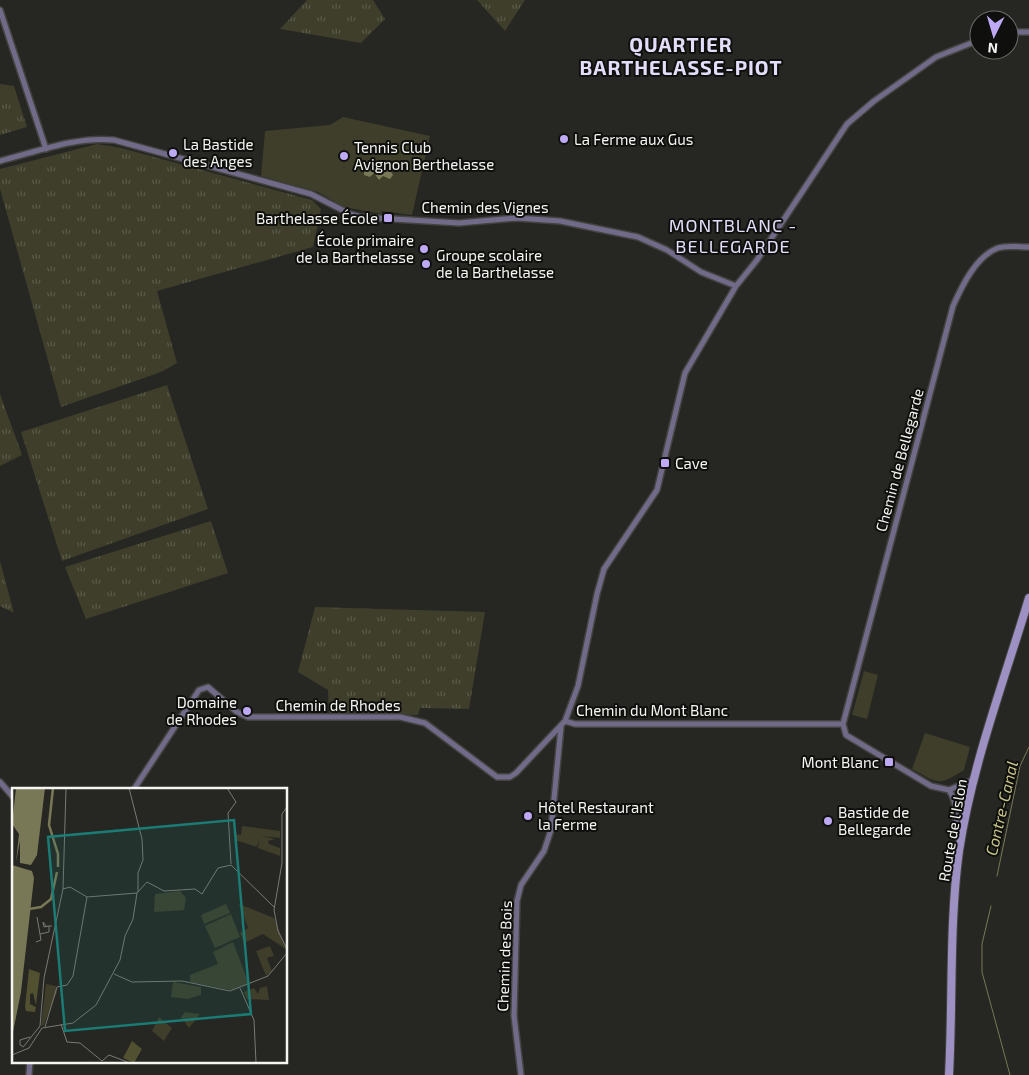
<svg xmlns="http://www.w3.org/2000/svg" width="1029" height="1075" viewBox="0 0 1029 1075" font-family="'Exo 2',sans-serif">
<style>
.grass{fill:url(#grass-tufts)}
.pitch{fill:#3e3e2b}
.water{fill:url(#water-ripples)}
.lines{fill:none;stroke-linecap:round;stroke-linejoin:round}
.stream{stroke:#797856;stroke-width:1}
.street-casing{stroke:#43433f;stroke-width:8}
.secondary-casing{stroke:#43433f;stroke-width:10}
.street{stroke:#726a89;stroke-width:5}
.secondary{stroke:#9d90c2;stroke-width:8}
.poi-dot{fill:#bea9f4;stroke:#0f0f0d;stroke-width:2}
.labels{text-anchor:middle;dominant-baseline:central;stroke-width:4;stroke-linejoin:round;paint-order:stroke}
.poi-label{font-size:15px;fill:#f5f5f2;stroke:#0f0f0d;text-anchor:start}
.street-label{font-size:15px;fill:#f5f5f2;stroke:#0f0f0d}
.water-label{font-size:16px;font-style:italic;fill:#c8c589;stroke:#0f0f0d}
.quarter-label{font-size:18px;letter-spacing:1px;fill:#e4ddfa;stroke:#0f0f0d}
.district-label{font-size:20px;font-weight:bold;letter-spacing:1px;fill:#e4ddfa;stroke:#0f0f0d}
.inset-river{fill:none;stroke:#797856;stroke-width:2.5}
.inset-road{fill:none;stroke:#797975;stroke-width:1}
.view{fill:#1a7c75;fill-opacity:0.15;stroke:#1a7c75;stroke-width:2.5}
.inset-edge{fill:none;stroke:#f5f5f2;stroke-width:2.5}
</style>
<defs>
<pattern id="grass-tufts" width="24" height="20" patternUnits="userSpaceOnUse" patternTransform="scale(1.25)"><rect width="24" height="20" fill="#3e3e2b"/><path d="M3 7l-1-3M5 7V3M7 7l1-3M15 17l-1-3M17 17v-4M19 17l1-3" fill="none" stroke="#5a5a4a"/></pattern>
<pattern id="water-ripples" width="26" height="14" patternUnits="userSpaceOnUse" patternTransform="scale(1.25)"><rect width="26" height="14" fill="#797856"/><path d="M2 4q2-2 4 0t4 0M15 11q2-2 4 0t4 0" fill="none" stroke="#626150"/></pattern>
</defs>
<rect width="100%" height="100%" fill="#262622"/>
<path class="grass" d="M307,0H373L385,19L361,43L280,29Z
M477,0H525L505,31Z
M0,84L14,86L27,127L0,135Z
M97,144L121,148L312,200L321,209L313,247L157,291L177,363L161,372L61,407L0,189V169Z
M167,385L208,509L62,561L21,432Z
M0,394L22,455L0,466Z
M211,521L228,573L86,619L65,567Z
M0,561L14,613L0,606Z
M315,607L485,612L469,709L420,708L418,715L329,713L328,690L298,672Z"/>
<path class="pitch" d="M343,117L430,136L412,215L381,211L382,214L344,207L318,192L261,176L265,131L330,125Z
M864,671L878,675L867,719L852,715Z
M925,733L970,747L964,770C938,787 938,783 912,769Z"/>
<path class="water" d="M386,163L393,175L390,179L383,176L379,180L374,173L370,177L364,175V167L368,165L375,169L381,164Z"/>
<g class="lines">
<path class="stream" d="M997,876L1020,766L1029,747
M991,906L982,944V972L1010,1075"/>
<g class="street-casing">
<path id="street" d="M0,10L46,149
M1009,32H1029
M0,161C36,152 76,136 114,140L311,194L350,214L361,217L459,223L517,218L560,221L638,237L667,250L701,272L736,286
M565,721L575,724H843
M975,779L949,790L931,786L846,735L843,724L953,306C962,286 976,256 998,248C1008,245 1019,247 1029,247
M0,782L14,798
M134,789L199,690L208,687L237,712L248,717H400L425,723L497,777H510L516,773L565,721L578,686L597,594L604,569L657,490L685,373L736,286L757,260L847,124L874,101L936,57L979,40
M949,790C962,809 951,831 961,841
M29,1075L30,1061
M521,1075L514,1016L517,901L521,885L544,851L551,830L561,727"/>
</g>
<g class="secondary-casing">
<path id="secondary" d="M949,1075C953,1001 949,925 959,851C972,765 1004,681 1029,598"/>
</g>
<use href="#street" class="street"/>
<use href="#secondary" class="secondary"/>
</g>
<g class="poi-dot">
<circle cx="564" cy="139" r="5"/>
<circle cx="173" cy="153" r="5"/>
<circle cx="344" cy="156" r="5"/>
<rect x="383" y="213" width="10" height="10" rx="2.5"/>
<circle cx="424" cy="249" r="5"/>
<circle cx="426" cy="264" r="5"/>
<rect x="660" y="458" width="10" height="10" rx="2.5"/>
<circle cx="247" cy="711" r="5"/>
<rect x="884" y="757" width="10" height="10" rx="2.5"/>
<circle cx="528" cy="816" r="5"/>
<circle cx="828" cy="821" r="5"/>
</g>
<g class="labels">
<g class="poi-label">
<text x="574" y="139">La Ferme aux Gus</text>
<text x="183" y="144">La Bastide<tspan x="183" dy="17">des Anges</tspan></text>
<text x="354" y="147">Tennis Club<tspan x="354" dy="17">Avignon Berthelasse</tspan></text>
<text x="378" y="218" text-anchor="end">Barthelasse École</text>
<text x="414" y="240" text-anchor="end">École primaire<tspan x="414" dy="17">de la Barthelasse</tspan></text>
<text x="436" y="255">Groupe scolaire<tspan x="436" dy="17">de la Barthelasse</tspan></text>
<text x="675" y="463">Cave</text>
<text x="237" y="702" text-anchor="end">Domaine<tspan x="237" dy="17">de Rhodes</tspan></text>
<text x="879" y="762" text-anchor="end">Mont Blanc</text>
<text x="538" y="807">Hôtel Restaurant<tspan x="538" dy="17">la Ferme</tspan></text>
<text x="838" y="812">Bastide de<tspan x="838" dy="17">Bellegarde</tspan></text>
</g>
<g class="street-label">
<text x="485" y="207">Chemin des Vignes</text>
<text transform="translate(899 460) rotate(-75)">Chemin de Bellegarde</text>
<text x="338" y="705">Chemin de Rhodes</text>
<text x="652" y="710">Chemin du Mont Blanc</text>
<text transform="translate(952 830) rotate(-80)">Route de l'Islon</text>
<text transform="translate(504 956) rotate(-88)">Chemin des Bois</text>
</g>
<g class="water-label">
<text transform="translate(1001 808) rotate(-77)">Contre-Canal</text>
</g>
<g class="quarter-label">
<text x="733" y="225">MONTBLANC -<tspan x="733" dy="21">BELLEGARDE</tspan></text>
</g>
<g class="district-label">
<text x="681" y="44">QUARTIER<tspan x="681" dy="23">BARTHELASSE-PIOT</tspan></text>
</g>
</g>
<g transform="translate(12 788)">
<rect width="275" height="275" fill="#262622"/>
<path d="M230,38L268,43V50L249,48L263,51L256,53L257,56L268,60V68L246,60L247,51L245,59L223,52L224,46L229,47ZM168,103L174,110L172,122L142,124L143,106ZM214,116L218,125L192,136L189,127ZM227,116L262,130L275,162L251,146L232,155L228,145L236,140ZM219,126L228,149L203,160L193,138ZM221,154L237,196L219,202L178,194V187L206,176L201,164ZM255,198L257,212L235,211L232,204L242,200L246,206L248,200ZM173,224L188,226L177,240L169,229ZM147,229L160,240L152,253L140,243Z" fill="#3e3e2b"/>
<path d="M17,181L28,185L24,217L21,205L18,206V216L24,219L23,224L14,223L13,219ZM120,253L130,261L122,275L111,270Z" fill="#515030"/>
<path d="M34,196L44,198L45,204L32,237L29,238Z" fill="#3e3e2b"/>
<path d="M258,158L262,168L255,170L260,183L254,188L244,163Z" fill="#3e3e2b"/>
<path d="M161,194L189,199V207L175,211L159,209Z" fill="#3e3e2b"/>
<path d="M4,0H33L25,67L19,77L8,75V53L4,74L7,46L0,36ZM0,77L20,83L22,90L9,204L0,249Z" fill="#797856"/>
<path class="inset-river" d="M41,0L37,37L46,66V79M17,121L29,119L39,111L45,84"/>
<path class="inset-road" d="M117,0L130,51L131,72L126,85V104M215,0L224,14L216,25L219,76M275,19L270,26V75L262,122L266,143L275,161M51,101L58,99L75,109L125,105M35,139L31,134L32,139L37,138H40M28,146L37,144V138M24,154L29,152L25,129M102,186L120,194L170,193L218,203L256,188L275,165M228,200L242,232L244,275M49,236L55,254L68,255L90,273L97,267L118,275M33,239L45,199L55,197L61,188L75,109M12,258L28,238L32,190L51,101L54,0M12,259L8,257V252L18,249M0,267L17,260L30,240L61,235L84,217L108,172L113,148L121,131L125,105L135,94L152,103L183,101L190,106L206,80L219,77L262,119"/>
<path class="view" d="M222,32L239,226L53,243L36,49Z"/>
<rect width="275" height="275" class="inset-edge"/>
</g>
<g transform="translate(994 35) rotate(185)"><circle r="24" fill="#0f0f0d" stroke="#6b6b69"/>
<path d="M0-4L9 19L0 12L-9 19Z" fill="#bea9f4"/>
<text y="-8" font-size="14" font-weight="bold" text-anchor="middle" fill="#f5f5f2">N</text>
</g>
</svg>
